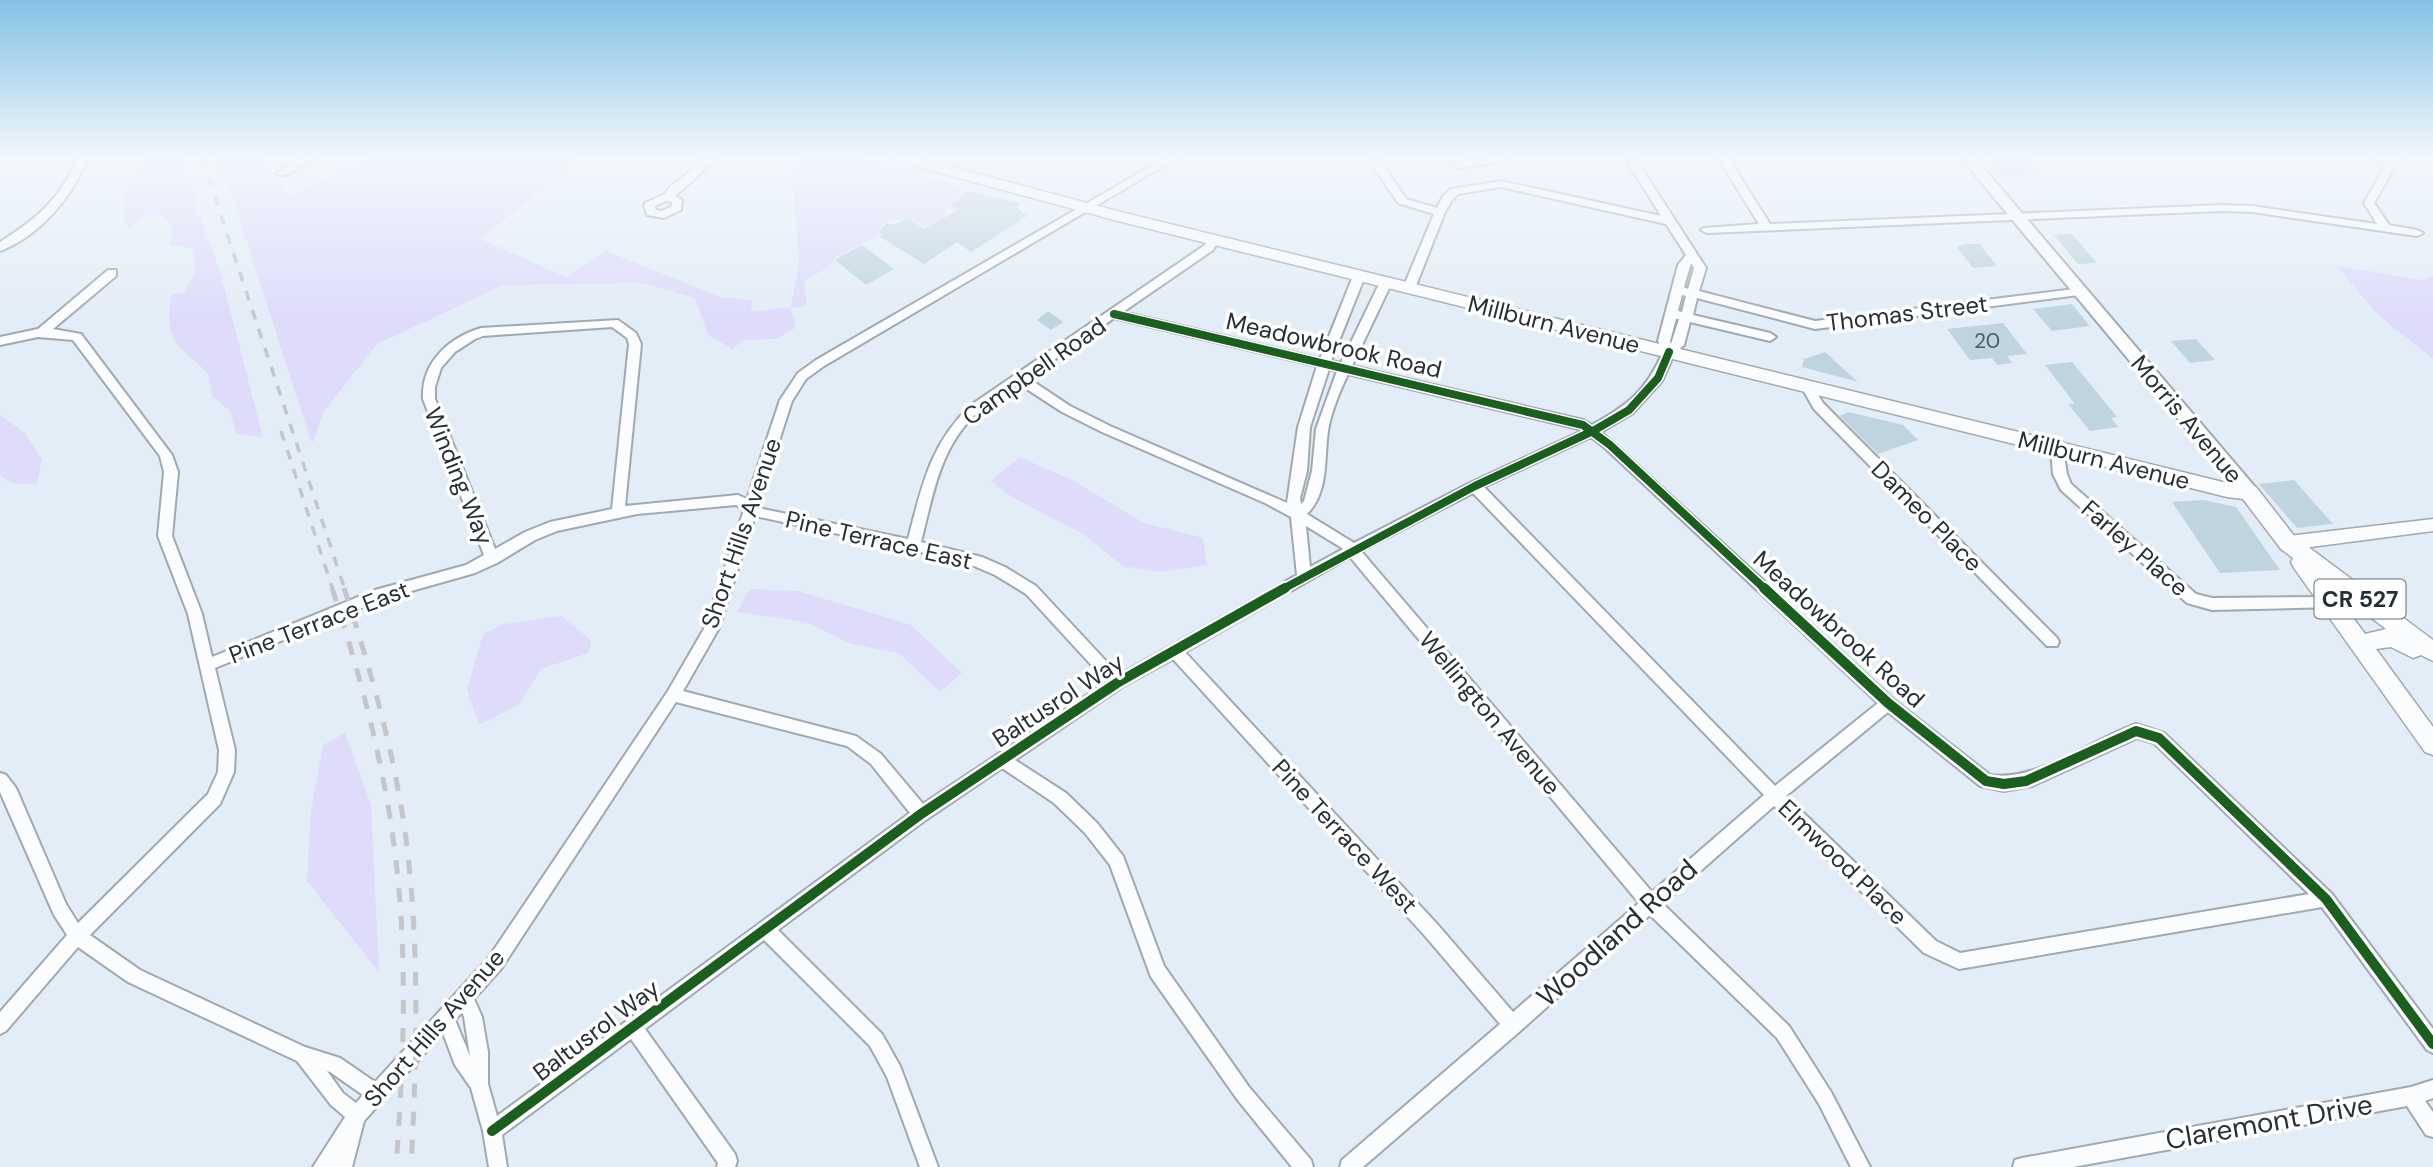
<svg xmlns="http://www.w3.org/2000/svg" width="2433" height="1167" viewBox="0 0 2433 1167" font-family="'DM Sans',sans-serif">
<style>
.green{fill:#dedbfb}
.building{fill:#bfd4df}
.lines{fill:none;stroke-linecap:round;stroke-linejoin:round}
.minor-casing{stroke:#a0a8b1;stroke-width:4}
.tertiary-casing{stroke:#a0a8b1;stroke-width:3}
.secondary-casing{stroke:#a0a8b1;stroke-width:4}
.primary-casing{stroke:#a0a8b1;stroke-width:3}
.minor{fill:#fbfcfe;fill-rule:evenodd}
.tertiary{fill:#fbfcfe;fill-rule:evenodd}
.secondary{fill:#fbfcfe;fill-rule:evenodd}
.primary{fill:#fbfcfe;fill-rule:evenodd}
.rail-far1{stroke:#c4c6c9;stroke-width:3.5;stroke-dasharray:10 10;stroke-linecap:butt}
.rail{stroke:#c4c6c9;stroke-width:5;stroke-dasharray:14 14;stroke-linecap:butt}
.cycleway-far1-casing{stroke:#fff;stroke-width:11}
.cycleway-casing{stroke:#fff;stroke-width:15}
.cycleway-far1{stroke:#1b5e20;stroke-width:8}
.cycleway{stroke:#1b5e20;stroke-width:10}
.labels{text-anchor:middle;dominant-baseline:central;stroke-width:7;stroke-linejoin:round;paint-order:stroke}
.number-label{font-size:21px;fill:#4d5862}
.shield{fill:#fff;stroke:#686d74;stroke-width:2}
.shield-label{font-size:23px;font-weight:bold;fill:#272f38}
.street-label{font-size:24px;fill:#272f38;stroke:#fff}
.near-street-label{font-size:28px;fill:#272f38;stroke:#fff}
</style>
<rect width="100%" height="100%" fill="#e3edf7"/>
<path class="green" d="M143,158H180L221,275L263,438L236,433L230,411L212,396L209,374C175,342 166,345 171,295L184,292L196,270L193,249L170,245L173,228L162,215H146L129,228L124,221V198L142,167Z
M214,158H265L288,197L371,158H580L480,239L566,277L606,251L721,297L753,300L751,312L791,307L799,262L792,177L797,158H863L963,189L951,205L945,208V216L931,228L924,227L908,217C899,221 891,220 881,224V231L876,236L835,258L827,268L804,281L807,306L791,308L795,328L777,339L743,340L733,349L708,335L695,298L642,283L504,285L377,344L324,411L312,444L229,187Z
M2337,266L2424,280L2433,275V359L2377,314Z
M0,415L25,433L42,460L36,485L12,483L0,475Z
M1020,457L1074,481L1144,523L1203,538L1207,565L1160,572L1123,566L1083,534L1012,497L991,481Z
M750,589L798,591L911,625L962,673L940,692L899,653L851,644L806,622L737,612Z
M561,616L591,640L588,653L541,669L519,705L479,725L467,690L483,634L504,624Z
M345,733L371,805L379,972L307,881L311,812L323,745Z"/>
<path class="building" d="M1989,158H2027L2040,173L2005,177Z
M968,191L1020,203L1017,208L1027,216L971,252L957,242L924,264L879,236L883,235L879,232L886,224H896L908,218L924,229L960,209L951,206Z
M2072,234L2097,263L2078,264L2054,235Z
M1965,244H1980L1997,266L1973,268L1957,247Z
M862,245L894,269L866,285L835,260Z
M2072,304L2090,326L2052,331L2033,309Z
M1048,311L1063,322L1051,330L1037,320Z
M2003,323L2027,354L2007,356L2012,363L1997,365L1992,358L1970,360L1947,329Z
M2196,339L2215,360L2190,363L2171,341Z
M1825,352L1858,382L1802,367L1804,359Z
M2072,362L2117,417L2111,418L2118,427L2090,431L2068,404H2075L2045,365Z
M1849,412L1903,425L1918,440L1878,454L1840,416Z
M2294,480L2333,524L2297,528L2259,484Z
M2204,500L2236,507L2280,570L2220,573L2172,502Z"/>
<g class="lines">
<g class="minor-casing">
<path id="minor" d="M77,158H87C75,195 38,237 0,251V242C34,221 63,197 77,158Z
M302,158H314L286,175H278L277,173Z
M707,158H718L675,196L682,200L681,210L664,218L647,215L644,205L645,203L665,194L669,188ZM665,201L672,202V206L662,211L656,210L655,206Z
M1165,158H1177L824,366L806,379L792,401L758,506L763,509L908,539C922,486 930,444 971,405L1205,245L1209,238L1213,236L1219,240L1213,250L1123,312L1320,359L1353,276L1359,272L1365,276L1331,361L1341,363L1380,282L1386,278L1392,282L1352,366L1583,420L1592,425C1628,405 1646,391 1663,352L1658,341L1678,265L1686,255L1666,224L1501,187L1458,194L1452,200L1445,212L1415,288L1409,292L1403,288L1434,214L1398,203L1370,161L1375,158L1379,159L1406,199L1437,208L1443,196L1451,189L1501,181L1661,216L1625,158H1635L1706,268L1699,291L1815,321L2083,288V294L2079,295L1815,329L1697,298L1693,315L1770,333L1776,337L1770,341L1690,322L1684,345L1674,354L1662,381L1633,413L1601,432L1893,699L1990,775C2036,782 2092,740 2136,724L2164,733L2332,894L2433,1029V1053L2427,1050L2322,907L1959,969L1924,953L1774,806L1663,904L1789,1026L1831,1092L1870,1167H1851L1819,1104L1777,1038L1650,915L1519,1032L1363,1167H1340L1342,1160L1500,1024L1426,937L1173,659L1122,687L1015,760L1066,793L1097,823L1123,856L1164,966L1249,1087L1311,1160L1313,1167H1292L1237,1099L1151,977L1110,865L1085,833L1054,803L1002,768L927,819L778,930L882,1034L900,1066L938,1167H920L887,1077L870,1046L764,940L645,1029L735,1154L737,1161L735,1167H717L718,1163L631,1039L502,1135L507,1167H489L483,1131L471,1088L455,1065L443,1033L364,1121L352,1167H313L345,1117L331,1105L297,1061L128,982L78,947L6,1031L0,1034V1012L67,935L54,915L0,792V773L6,775L16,788L66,904L78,923L208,794L218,772L219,750L188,614L158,536L164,472L160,456L73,340L38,337L0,345V337L38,329L108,270H116V276L53,329L81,334L172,455L178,472L172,536L202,614L212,657L375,590L466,565L484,555L423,399C421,363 448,338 481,328L618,320L636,333L641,344L625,506L738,495L747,499L780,400L798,373L816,360ZM1691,263L1694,268L1688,289L1684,287ZM1682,295L1686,296L1682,312L1678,311ZM1114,318L1317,366L1298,427L1287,503L1110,426L1070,406L1028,378ZM1676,319H1679L1671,344L1670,341ZM612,327L627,338L629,344L612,509L550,522L525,532L495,549L435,399V387L441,368L455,352L475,339L483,336ZM1329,369L1337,371L1316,429L1312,471L1304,501L1301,504L1300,498L1307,471L1310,427ZM1348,374L1579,429L1582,431L1470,483L1354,543L1307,514C1329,492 1324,459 1328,431C1331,412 1340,391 1348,374ZM1019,384L1062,412L1102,432L1265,503L1291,517L1297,575L1119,675L1036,586L1005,567L982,557L921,542C933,495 940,446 978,412C990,402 1005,393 1019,384ZM1591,437L1605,448L1878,703L1775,786L1484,487ZM1473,493L1764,795L1652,892L1361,551ZM736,505L744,510L705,627L668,691L489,957L375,1082L340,1058L305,1047L140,970L90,935L220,804L234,772L235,750L215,668L383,599L475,573L497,563L535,540L557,531L637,514ZM755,516L913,550L974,566L995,575L1026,594L1107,682L923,804L881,754L856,736L683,691L719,628ZM1306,526L1342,548L1343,549L1310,567ZM1350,557L1639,903L1513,1012L1438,925L1185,652ZM676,702L847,746L871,764L910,813L497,1116L488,1084V1052L482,1017L474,999L501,969ZM1888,712L1980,786L2004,791L2032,786L2137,738L2154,743L2309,894L1960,953L1936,941L1786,796ZM462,1012L464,1017L470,1056L455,1020ZM327,1071L330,1072L363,1095L356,1103L343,1093Z
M1488,158H1510L1505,161L1460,168L1455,165L1460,162Z
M1718,158H1728L1770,224L2222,205L2252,206L2377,224L2364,203L2387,163L2368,158H2400L2374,203L2389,225L2417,230L2423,233L2417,236L2252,212L2222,211L1707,233L1701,230L1703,228L1759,224Z
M1807,382L1811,383L1823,403L2057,638L2059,642L2057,646H2047L1814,409L1801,386Z
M2057,445L2063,450L2067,474L2071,484L2196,594L2212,598L2330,597L2335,599L2337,603L2335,607L2212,610L2187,603L2061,490L2053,474L2051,450Z
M2433,1080V1098L2425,1101L2433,1112V1137L2426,1135L2407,1106L2073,1167H2013L2015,1160L2022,1158L2411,1087Z"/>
</g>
<g class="tertiary-casing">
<path id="tertiary" d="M2433,519V531L2288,550L2282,548L2279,543L2282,538L2288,536Z"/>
</g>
<g class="secondary-casing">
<path id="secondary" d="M1961,158H1975L2255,487L2258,492L2255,497H2243Z"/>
</g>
<g class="primary-casing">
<path id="primary" d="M894,158H918L1121,212L2227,483L2256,487L2295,537L2433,640V661L2421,655L2413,658L2391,647L2376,649L2433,727V755L2425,752L2294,568L2291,562L2293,558L2281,549L2243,499L2227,497L1118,221L896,161ZM2330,586L2386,629L2365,634Z"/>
</g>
<use href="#minor" class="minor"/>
<use href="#tertiary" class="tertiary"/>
<use href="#secondary" class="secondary"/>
<use href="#primary" class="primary"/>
<path class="rail-far1" d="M202,158L345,590
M281,431L333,590"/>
<path class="rail" d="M332,588C358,668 380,749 392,831C409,943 404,1056 396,1167
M344,588C370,668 393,748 405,831C420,943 417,1055 411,1167"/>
<g class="cycleway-far1-casing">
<path id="cycleway-far1" d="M1114,314L1583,425L1610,445L1766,590
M1281,590L1475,486L1593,431L1629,410L1658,378L1669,352"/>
</g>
<g class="cycleway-casing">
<path id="cycleway" d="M1764,588L1888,703L1986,781L2004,784L2026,781L2136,731L2159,738L2326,899L2433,1044
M492,1131L921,814L1117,683L1285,588"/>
</g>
<use href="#cycleway-far1" class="cycleway-far1"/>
<use href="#cycleway" class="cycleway"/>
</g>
<linearGradient id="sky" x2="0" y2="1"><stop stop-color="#83c2e5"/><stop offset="0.49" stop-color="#f2f7fb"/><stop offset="1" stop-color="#f2f7fb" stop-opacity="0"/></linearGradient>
<rect width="2433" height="321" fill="url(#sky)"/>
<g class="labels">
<g class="number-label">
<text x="1987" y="341">20</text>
</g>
<rect class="shield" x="2314.5" y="579.5" width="91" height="39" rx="5"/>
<g class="shield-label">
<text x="2360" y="599">CR 527</text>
</g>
<g class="street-label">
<text transform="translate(1907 313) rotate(-7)">Thomas Street</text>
<text transform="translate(1554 324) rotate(14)">Millburn Avenue</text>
<text transform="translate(1334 345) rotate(13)">Meadowbrook Road</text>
<text transform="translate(1034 371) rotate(-35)">Campbell Road</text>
<text transform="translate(2187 419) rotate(50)">Morris Avenue</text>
<text transform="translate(2104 460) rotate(14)">Millburn Avenue</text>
<text transform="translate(459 476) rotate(68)">Winding Way</text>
<text transform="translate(1927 516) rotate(45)">Dameo Place</text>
<text transform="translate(741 533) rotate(-71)">Short Hills Avenue</text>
<text transform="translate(879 540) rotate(13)">Pine Terrace East</text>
<text transform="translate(2135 548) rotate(41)">Farley Place</text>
<text transform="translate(319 622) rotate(-21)">Pine Terrace East</text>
<text transform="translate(1839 629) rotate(42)">Meadowbrook Road</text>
<text transform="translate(1058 700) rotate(-33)">Baltusrol Way</text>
<text transform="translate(1490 713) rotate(50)">Wellington Avenue</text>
<text transform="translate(1345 836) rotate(47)">Pine Terrace West</text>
<text transform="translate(1843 862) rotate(44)">Elmwood Place</text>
<text transform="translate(434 1028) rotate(-49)">Short Hills Avenue</text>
<text transform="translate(596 1030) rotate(-37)">Baltusrol Way</text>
</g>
<g class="near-street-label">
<text transform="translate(1617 933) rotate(-42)">Woodland Road</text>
<text transform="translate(2269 1122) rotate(-10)">Claremont Drive</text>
</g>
</g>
</svg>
